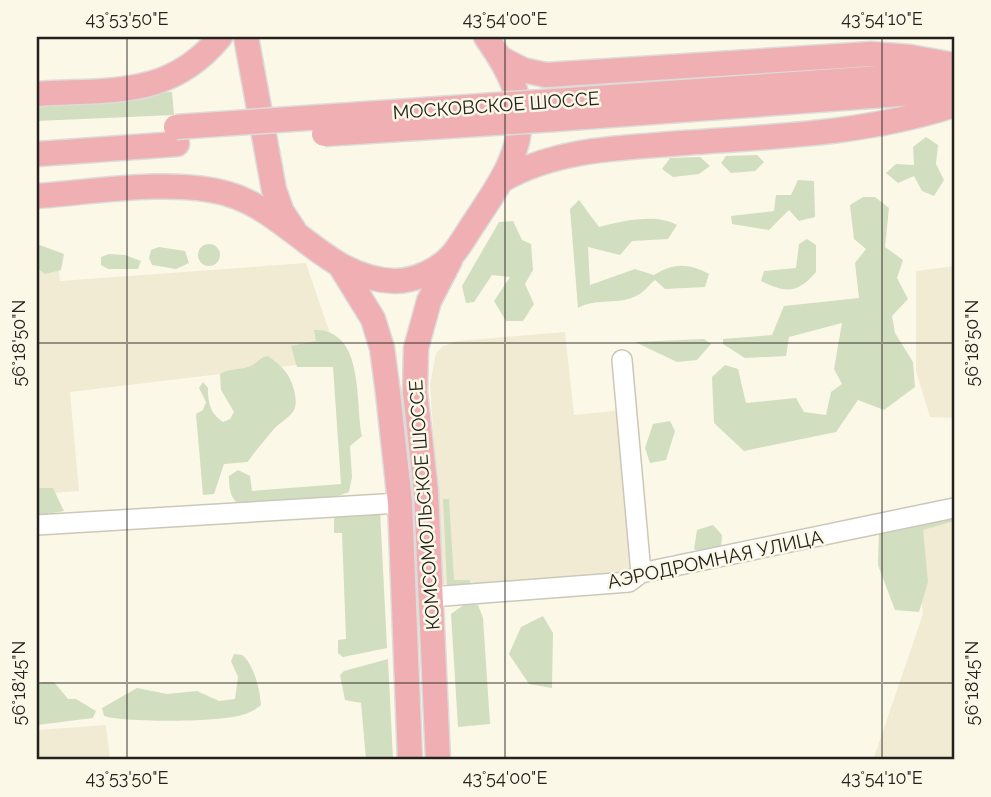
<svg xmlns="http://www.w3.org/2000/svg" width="991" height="797" viewBox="0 0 991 797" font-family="Raleway,sans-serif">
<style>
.built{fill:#f1ebd4}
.green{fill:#d1dec0}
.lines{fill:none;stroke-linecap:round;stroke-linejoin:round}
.minor-casing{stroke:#ccc8b9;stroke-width:22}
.major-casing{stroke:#dcdcdb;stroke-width:27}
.minor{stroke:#fff;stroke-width:19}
.major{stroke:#efafb3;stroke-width:24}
.major-bridge-casing{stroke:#dcdcdb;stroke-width:27;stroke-linecap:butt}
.major-bridge{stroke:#efafb3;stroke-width:24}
.ticks{fill:none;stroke:#24221d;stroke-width:2;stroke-opacity:0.45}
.labels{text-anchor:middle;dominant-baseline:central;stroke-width:5;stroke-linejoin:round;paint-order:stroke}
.street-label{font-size:19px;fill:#24221d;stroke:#fcf8e8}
.neatline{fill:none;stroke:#24221d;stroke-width:2.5}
.ticks-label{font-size:18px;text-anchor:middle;fill:#24221d}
</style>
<rect width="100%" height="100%" fill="#fcf8e8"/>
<path class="built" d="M58,261L60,281L306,263L339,360L70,392L79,491L37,494V262Z
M954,266V418L930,417L916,371V271Z
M565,332L574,415L622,410L633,559L629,572L514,586L443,584L430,384L436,353L443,346L457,341Z
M954,518V760H873L923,614L914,526Z
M106,725L110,760H37V730Z"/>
<path class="green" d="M172,92L174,115L37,121V100Z
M926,137L938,145L936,164L944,180L934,196L922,191L914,176L898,183L886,173L896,164L914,165L913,147Z
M757,155L764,162L755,171L731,173L721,163L726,156Z
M700,157L710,166L699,174L673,177L662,169L670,158Z
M798,180L814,181L815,217L799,221L789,210L769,230L732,224L731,216L774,211L776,195H791Z
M863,197H875L889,208L885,247L903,260L897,278L908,299L892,316L895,333L913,362L915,387L884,410L858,400L836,432L744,451L714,423L712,377L725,365L738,369L746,403L796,398L804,412L826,415L831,392L842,384L834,369L842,323L789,337L786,356L745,358L723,344V339L772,335L784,306L859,298L855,263L866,249L854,239L850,205Z
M579,200L599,227C622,221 656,213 677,225L668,239L632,241L620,255L588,247L590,285L635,269L654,275C674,263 688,263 709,274L705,287L665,289L655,280C650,284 644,292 638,295C619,306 597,297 578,308L570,209Z
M513,221L522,240L531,244L533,270L525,284L534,304L523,321H506L494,301L510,277L492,275L474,302L466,303L462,286L499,222Z
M807,239L816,245V272C797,294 786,293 761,281L764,271L796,268L799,244Z
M198 255a11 11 0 1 1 22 0a11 11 0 1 1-22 0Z
M37,244L64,254L61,270L45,274L37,268Z
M159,247L185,251L189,263L176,269L152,265L149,258L151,250Z
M109,254L125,255L141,261L138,269H108L101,265V257Z
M314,330C365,329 355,402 362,436L350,446L352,477L349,492L333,498L241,506C230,499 229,489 229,476L238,470L250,476L252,491L341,484L333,367H297L291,346L316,341Z
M704,339L711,344L697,360L677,362L635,342Z
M268,356C282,366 290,374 294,390C299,411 293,413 278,425C275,427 248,460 248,462L224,464L214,494L203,495L196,414L203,410L206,402L199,388L203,382L208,388C208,403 210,413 223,422L230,419L234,412L221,390L220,374C231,368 238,370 248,367C257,365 259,357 268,356Z
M670,421L675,431L666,460L650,463L645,448L653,424Z
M37,488H53L64,511L37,516Z
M443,499H449L454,580H470V584L447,586Z
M380,510L387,648L343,657L338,653V640L346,639L342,533H334V513Z
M954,513V521L923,530L928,582L919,612L895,610L878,565L879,531Z
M713,525L722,535L721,548L705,555L694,549L697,530Z
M465,604L478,605L483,618L490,724L458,727L451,614Z
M543,616L553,633L552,688L529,684L509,654L521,627Z
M234,654L242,655C254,664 260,690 261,705C255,710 250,713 242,715C219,722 126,723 104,716L102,708L137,688L167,694L197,691L219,701L235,699L238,677L231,661Z
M388,659L393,760H366L361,703L345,700L340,675L344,671Z
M42,682H54L68,699H76L96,711L93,718L37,725V685Z"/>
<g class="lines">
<g class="minor-casing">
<path id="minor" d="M622,360L641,573
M37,525L400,503
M431,597L629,582L641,573L954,508"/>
</g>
<g class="major-casing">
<path id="major" d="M246,37L274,190L282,212L294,230
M500,58L523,70L546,75L871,54L910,57L954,65
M37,94C110,89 169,99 220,37
M555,101L950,73
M556,119L954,90
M37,154L177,144
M502,180C558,148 622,148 684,143C777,136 865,134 954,105
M37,196C93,192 175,178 228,194C290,212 327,280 395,281C415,281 439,270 452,255C461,245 468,231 476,220C498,186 521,156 520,114C518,85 502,60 486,37
M341,267L373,319L382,348L388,393L400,503L410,760
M438,760L426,492L415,392L416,348L429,301L450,260"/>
</g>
<use href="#minor" class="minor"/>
<use href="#major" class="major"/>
<g class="major-bridge-casing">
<path id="major-bridge" d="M176,127L555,101
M324,134L556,119"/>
</g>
<use href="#major-bridge" class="major-bridge"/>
</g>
<path class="ticks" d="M127,37V760M505,37V760M882,37V760M37,343H954M37,683H954"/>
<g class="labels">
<g class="street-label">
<text transform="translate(496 105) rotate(-4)">МОСКОВСКОЕ ШОССЕ</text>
<text transform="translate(424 505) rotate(-94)">КОМСОМОЛЬСКОЕ ШОССЕ</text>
<text transform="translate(715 559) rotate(-12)">АЭРОДРОМНАЯ УЛИЦА</text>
</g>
</g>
<rect width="991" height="797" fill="none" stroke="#fcf8e8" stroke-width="77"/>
<rect x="38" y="38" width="915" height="720" class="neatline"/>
<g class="ticks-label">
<text x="127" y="25">43°53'50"E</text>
<text x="505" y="25">43°54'00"E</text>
<text x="882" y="25">43°54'10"E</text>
<text transform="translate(19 343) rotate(-90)" y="6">56°18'50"N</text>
<text transform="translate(972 343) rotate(-90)" y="6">56°18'50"N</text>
<text transform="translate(19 683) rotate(-90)" y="6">56°18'45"N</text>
<text transform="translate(972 683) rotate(-90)" y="6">56°18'45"N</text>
<text x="127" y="784">43°53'50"E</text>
<text x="505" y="784">43°54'00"E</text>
<text x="882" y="784">43°54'10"E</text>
</g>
</svg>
